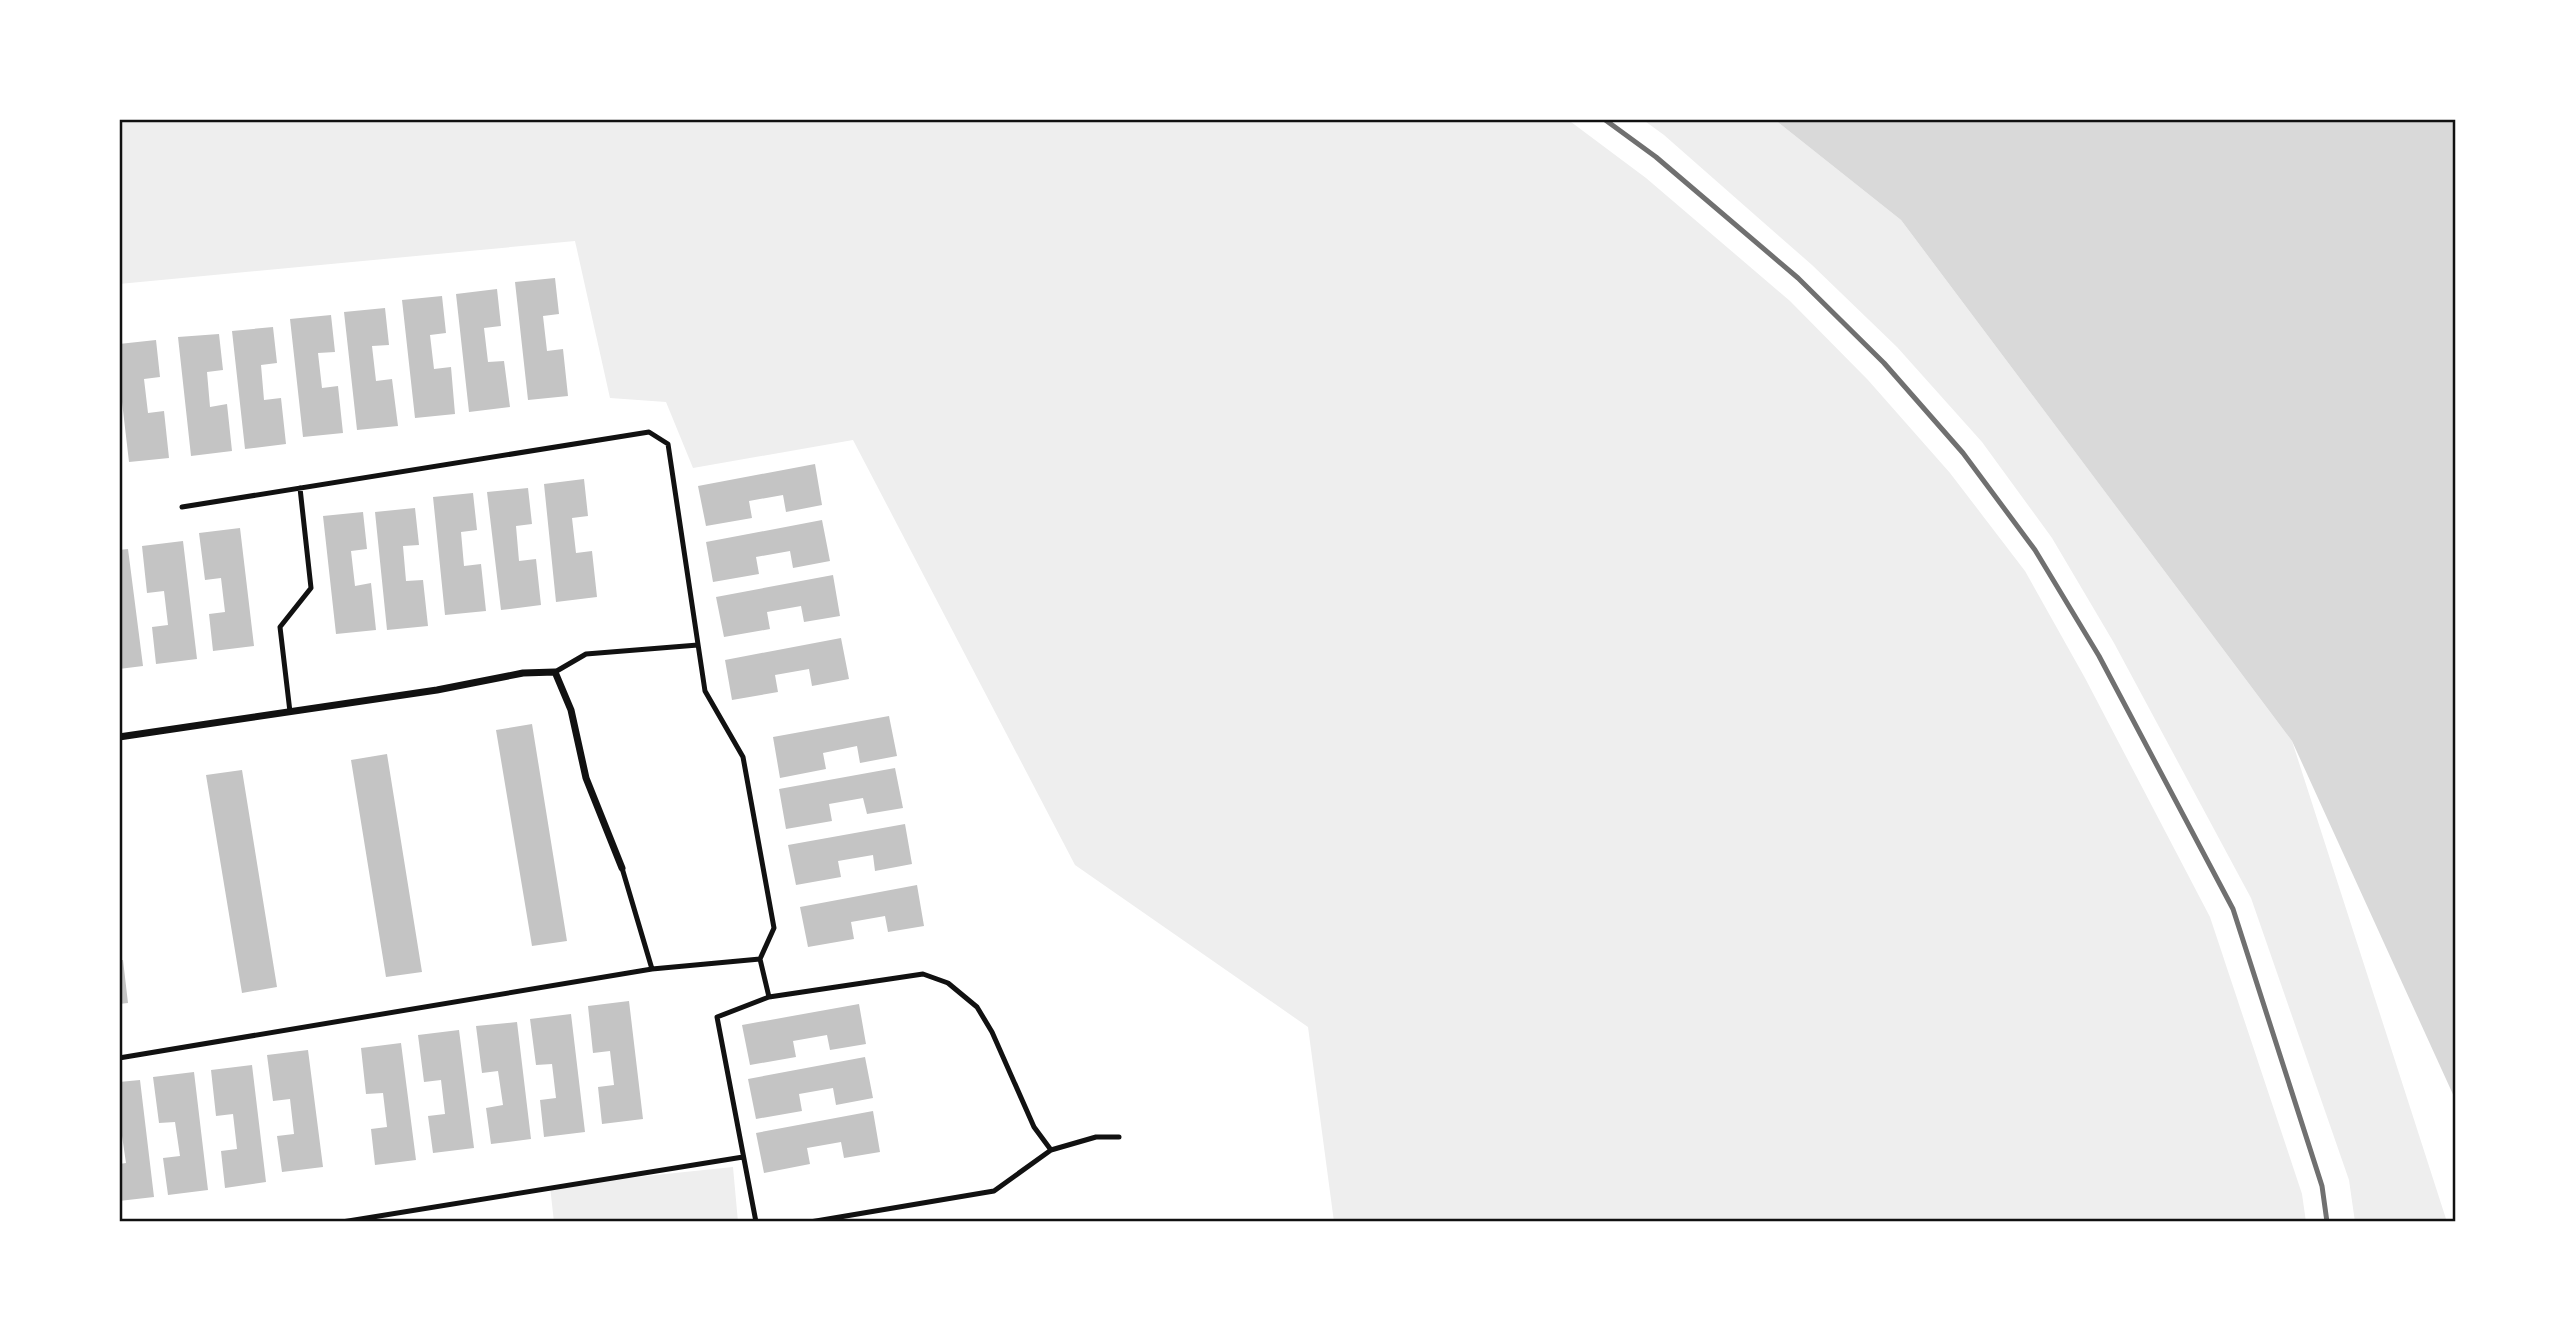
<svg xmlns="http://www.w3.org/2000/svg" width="2575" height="1341" viewBox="0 0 2575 1341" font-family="Signika,sans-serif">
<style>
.green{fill:#eee}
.water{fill:#d9d9d9}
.building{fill:#c4c4c4}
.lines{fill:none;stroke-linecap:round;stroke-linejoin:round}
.service{stroke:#111;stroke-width:5}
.minor{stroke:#111;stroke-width:7}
.rail{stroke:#707070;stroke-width:5}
.neatline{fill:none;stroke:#111;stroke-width:2.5}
</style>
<rect width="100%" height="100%" fill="#fff"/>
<path class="green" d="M119,119H1567L1646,178L1790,301L1868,380L1950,473L2025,571L2085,678L2210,917L2302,1194L2306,1222H1334L1308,1027L1075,865L853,440L693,468L666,402L610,398L575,241L119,284Z
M1642,119H1774L1901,220L2292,741L2447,1222H2355L2349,1180L2251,898L2114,643L2052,538L1982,442L1897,347L1812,265L1664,135Z
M733,1167L738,1222H554L550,1186Z"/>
<path class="water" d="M1774,119H2456V1101L2292,741L1901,220Z"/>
<path class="building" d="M555,278L559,314L543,316L547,351L563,349L568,396L528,400L515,282Z
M497,289L501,326L484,328L488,362L504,361L510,407L469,412L456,294Z
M442,296L446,333L430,335L434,369L451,367L455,414L415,418L402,300Z
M385,308L389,345L372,346L376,381L392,379L398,426L357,430L344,312Z
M331,315L335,352L318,353L322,388L338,386L343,433L303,437L290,319Z
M273,327L277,363L261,365L264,400L281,398L286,444L245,449L232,331Z
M219,334L223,370L207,372L210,407L227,404L232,451L191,456L178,337Z
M156,340L160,377L144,379L148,413L164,411L169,458L129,462L119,376V344Z
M815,464L822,505L786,512L783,495L749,501L752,518L706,526L698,486Z
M584,479L588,516L572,518L576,553L592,551L597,597L556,602L544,484Z
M528,488L532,524L516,526L519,561L536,559L541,605L501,610L487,492Z
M473,493L477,530L461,532L464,566L481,564L486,611L445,615L433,497Z
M415,508L419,545L403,546L406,581L423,580L428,626L387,630L375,512Z
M363,512L367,549L351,551L355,586L371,583L376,630L336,634L323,516Z
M822,520L830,561L793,568L790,551L756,557L759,574L713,582L706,542Z
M240,528L254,646L213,651L209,614L225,612L221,578L205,580L199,533Z
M183,541L197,659L156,664L152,627L168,625L164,591L147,593L142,546Z
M128,549L143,666L119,669V550Z
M833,575L840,616L804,622L801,606L767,612L770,629L724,637L716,597Z
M841,638L849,679L812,686L809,669L775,675L778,692L732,700L725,660Z
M889,716L897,756L860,763L857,746L823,753L826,769L780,778L773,737Z
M532,724L567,941L532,946L496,730Z
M387,754L422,972L386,977L351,760Z
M895,768L903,808L867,814L863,798L829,804L832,821L786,829L779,789Z
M242,770L277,987L242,993L206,775Z
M905,824L912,864L875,871L873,855L838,861L841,877L796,885L788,845Z
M917,885L924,926L888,932L885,916L851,922L854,939L808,947L800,907Z
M119,960H123L128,1003L119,1004Z
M629,1001L643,1119L602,1124L598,1087L614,1085L610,1051L593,1053L588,1006Z
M859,1004L866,1044L830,1050L827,1035L793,1041L796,1057L750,1065L742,1025Z
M571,1014L585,1132L544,1137L540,1100L556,1098L552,1064L536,1065L530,1019Z
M517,1022L531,1139L491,1144L486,1108L503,1105L498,1071L482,1073L476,1026Z
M459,1030L474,1148L433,1153L428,1116L445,1114L441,1080L424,1082L418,1035Z
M401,1043L416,1160L375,1165L371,1129L387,1127L383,1093L366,1094L361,1048Z
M308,1050L323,1167L282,1172L277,1136L294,1134L290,1099L273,1101L267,1055Z
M865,1057L873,1098L836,1105L833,1088L799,1094L802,1111L756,1119L748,1079Z
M252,1065L266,1182L225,1188L221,1151L237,1149L233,1114L216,1116L211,1070Z
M194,1072L208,1190L168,1195L163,1158L180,1156L175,1122L159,1123L153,1077Z
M140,1080L154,1197L119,1201V1164L126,1163L121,1129H119V1082Z
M873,1111L880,1152L844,1158L841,1142L807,1148L810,1164L764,1173L756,1133Z"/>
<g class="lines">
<path class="service" d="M182,507L649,432L668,444L705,691L743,757L774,928L760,959
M555,672L586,654L698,645
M290,712L280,627L311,588L300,488
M622,868L652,969L760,959L769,997L717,1017L756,1222
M769,997L923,974L948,983L977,1007L992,1032L1034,1127L1051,1150
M119,1058L652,969
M342,1222L743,1157
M810,1222L994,1191L1051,1150L1096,1137H1119"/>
<path class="minor" d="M119,737L437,690L523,673L555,672L571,710L586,778L622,868"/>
<path class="rail" d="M1604,119L1656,157L1798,278L1884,363L1963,453L2035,550L2099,656L2233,909L2322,1186L2327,1222"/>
</g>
<rect width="2575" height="1341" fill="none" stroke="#ffffff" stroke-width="242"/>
<rect x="121" y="121" width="2333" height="1099" class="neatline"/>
</svg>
